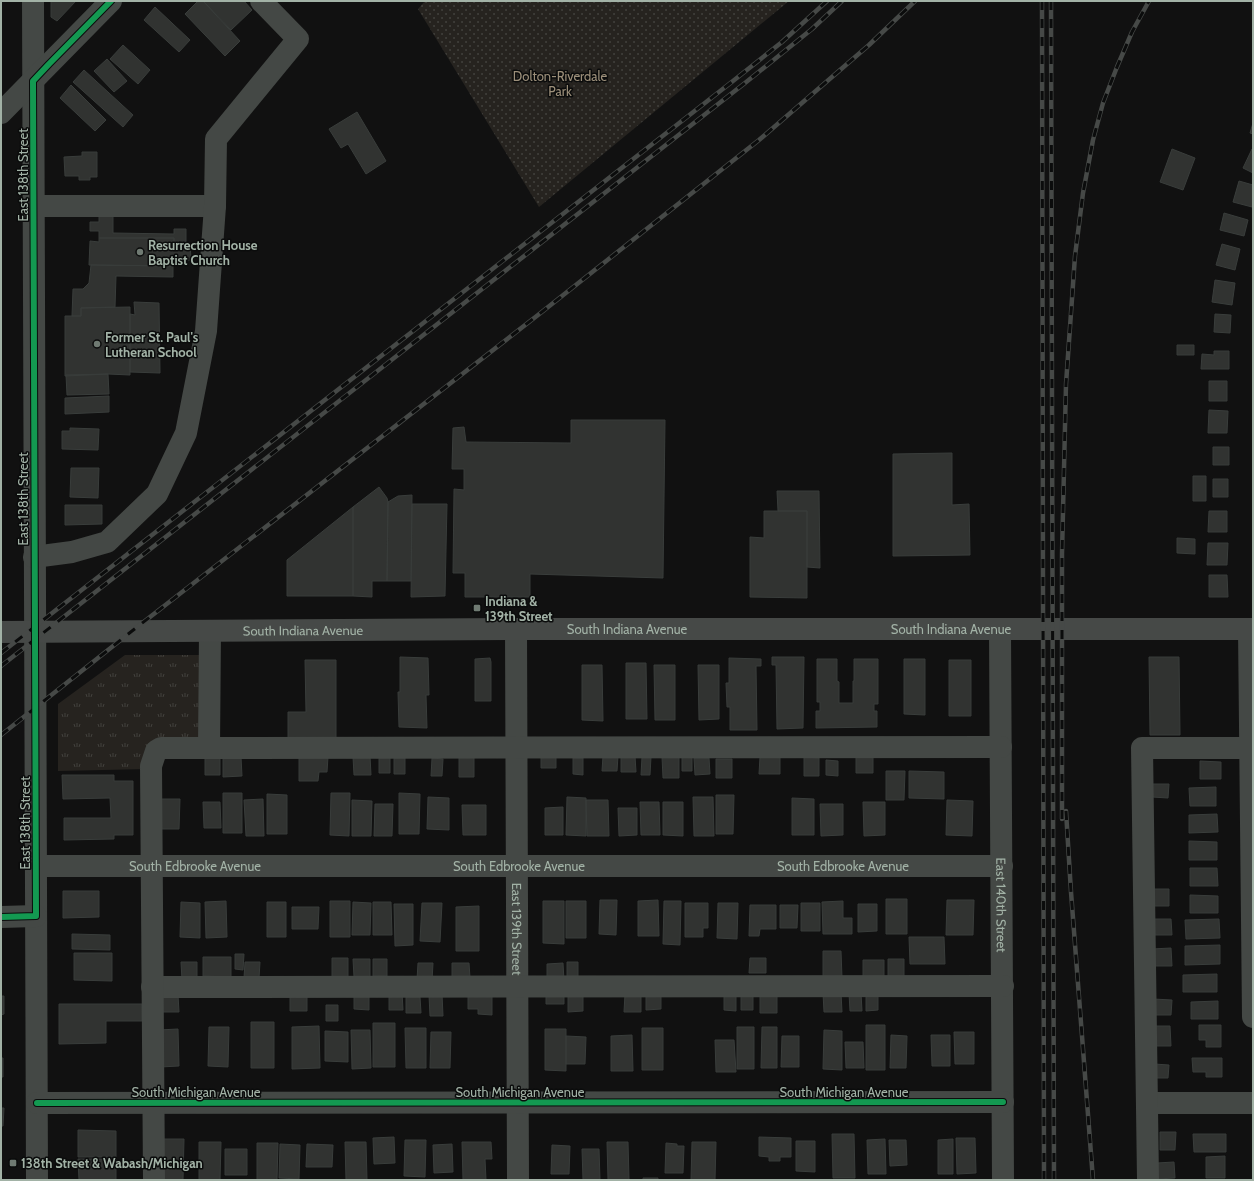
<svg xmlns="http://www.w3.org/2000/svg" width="1254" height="1181" viewBox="0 0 1254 1181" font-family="Cabin,sans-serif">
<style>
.grass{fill:url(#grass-tufts)}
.park{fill:url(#park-dots)}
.building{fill:#313331;stroke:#393d3b}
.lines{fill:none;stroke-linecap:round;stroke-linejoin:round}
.minor{stroke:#444845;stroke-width:22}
.major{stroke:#464947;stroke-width:22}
.rail-casing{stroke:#464947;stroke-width:4.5}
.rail{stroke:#0b0c0c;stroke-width:3;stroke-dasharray:9;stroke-linecap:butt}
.cycleway-casing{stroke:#0b0c0c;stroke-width:8}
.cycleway{stroke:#139951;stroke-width:6}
.poi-dot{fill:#6f7a72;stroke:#0b0c0c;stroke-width:1.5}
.labels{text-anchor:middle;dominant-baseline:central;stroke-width:3;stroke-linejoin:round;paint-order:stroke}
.park-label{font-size:13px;fill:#9c8f7a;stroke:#0b0c0c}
.street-label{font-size:13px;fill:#a2b2a6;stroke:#0b0c0c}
.poi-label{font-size:13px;font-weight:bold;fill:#a2b2a6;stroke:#0b0c0c;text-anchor:start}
</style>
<defs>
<pattern id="grass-tufts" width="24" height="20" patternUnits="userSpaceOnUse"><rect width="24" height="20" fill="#26231f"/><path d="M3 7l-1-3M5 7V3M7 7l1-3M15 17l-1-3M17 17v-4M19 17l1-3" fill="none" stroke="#42413d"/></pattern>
<pattern id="park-dots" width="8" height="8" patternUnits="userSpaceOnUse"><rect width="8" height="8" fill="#26231f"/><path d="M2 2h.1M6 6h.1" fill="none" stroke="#42413d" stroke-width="1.8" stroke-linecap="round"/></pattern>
</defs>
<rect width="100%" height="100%" fill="#111"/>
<path class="grass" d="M125,655H215L214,741L157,740L146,769L58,771V704Z"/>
<path class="park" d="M425,1H789L539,207L418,9Z"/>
<path class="building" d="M51,1H76L57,21L51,17Z
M198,1H203L240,41L225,56L185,14Z
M203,1H244L252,10L231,30Z
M155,7L190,40L179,52L144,20Z
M123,45L150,70L138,84L110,59Z
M107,59L127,81L114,92L94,71Z
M84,70L133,115L123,127L73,82Z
M71,85L106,120L95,131L60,98Z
M357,112L386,161L366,174L348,144L341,148L329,129Z
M1253,123V134L1250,133Z
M1172,149L1195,158L1183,190L1160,182Z
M1252,149H1253V173L1243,168Z
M82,152H97V177H90V180H79V176H65L64,157L82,156Z
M1239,181L1253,185V203L1252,207L1233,202Z
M99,208H113V233L174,234V229H186V243L174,244V238H99V231H90V222H99Z
M1224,213L1248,220L1244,236L1220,230Z
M99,238H174V244L190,243L191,260L174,262L173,266L89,265L90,241L99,242Z
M1222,244L1240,249L1235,270L1216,265Z
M91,265L173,266V277L116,276L115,307L81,308V316H72L73,289H83L89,283Z
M1215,280L1235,283L1232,305L1212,302Z
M134,302L159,303L160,373L130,372V314L135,315Z
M130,307V375L108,374L65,376V316H81V308Z
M1215,314L1231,315L1230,333L1214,332Z
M1177,345H1194V355H1177Z
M1214,351H1229V369H1201L1202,354L1214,355Z
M108,374L109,394L67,395L66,375Z
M1209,381H1227V401H1209Z
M109,396V412L65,414V398Z
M1209,410L1228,411L1227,433H1208Z
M571,420H665L663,578L530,574V597H465V573H453L454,489L464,490V469H452L453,428L464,427L466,442L571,443Z
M70,428L99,429L98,450L62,449V431H70Z
M1213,447H1229V465H1213Z
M952,453V505L969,504L970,555L893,556V454Z
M71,468H99L98,498L70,497Z
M1193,476H1206V501H1193Z
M1213,479H1228V497H1213Z
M379,487L387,498L388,502L387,581H372V597L353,596V507Z
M777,491H819L820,568L807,567V511H778Z
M412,495L411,581H387L388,502L398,496Z
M412,504H447L445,596L411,597Z
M65,505H102V524L65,525Z
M353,507V596H287V560Z
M764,511H807V598L750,597V537L764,538Z
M1209,511H1227V532H1208Z
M1177,538L1195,539V554L1177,553Z
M1208,543H1228L1227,565H1207Z
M1209,575H1227L1228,597H1209Z
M400,657L428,658L429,695H426L427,728L399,727L398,692H400Z
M772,657H804L803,728L777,729L776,665H772Z
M1149,657H1179L1180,735H1150Z
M490,658L491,662V701H475V659Z
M729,658L761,659V666H756L757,730H730V707H727L726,683H729Z
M817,659H837V681L839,682V703H853V681H854V659H878V704H874V711H877V727L816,728V711H820V702H817Z
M904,659H925V715L904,714Z
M305,660H336V746L288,747V712H306Z
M949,660H971V716H949Z
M626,663H646L647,719H626Z
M582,665H602L603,721L582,720Z
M654,665H675V720H655Z
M698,665H719V719L699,720Z
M299,756L328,757L327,772H319L318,781H299Z
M370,756L371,775H354L353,757Z
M379,756H390V773H379Z
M603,756H618L617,771H602Z
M621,756H635L636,772H621Z
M679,756V778H663L662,757Z
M682,756H692V771H682Z
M856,756L873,757V773H856Z
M205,757H220V775H205Z
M241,757L242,776L223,777V758Z
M459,757H474V777H459Z
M541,757H556V768H541Z
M642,757H651L650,775H641Z
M760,757H780V774H759Z
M804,757L819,758V776H804Z
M394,758H405V774H394Z
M432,758L443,759L442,776H431Z
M573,758H583V775L573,774Z
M694,758H709L710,774L695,775Z
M716,759H732V778H716Z
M826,760L838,761V776L826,775Z
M1200,761L1221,762V779H1200Z
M886,771H905L904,800H886Z
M909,771L944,772V799L909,798Z
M62,775H114V781H133V835H114V839L64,840V818H111L110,798L63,799Z
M1152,784H1169L1168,798L1152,797Z
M1216,787V806H1190L1189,788Z
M223,793H242V833H223Z
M331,793H350L349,836L330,835Z
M399,793L420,794L419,834H399Z
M267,794L287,795V834H267Z
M716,795H734L733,834H716Z
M428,797L449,798V830L427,829Z
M567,797L586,798V836L566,835Z
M693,797H713L714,836H694Z
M792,798L814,799V835H792Z
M160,799H180L179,829H159Z
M263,799L264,836H246L244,800Z
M352,800L372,801L371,836H352Z
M586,800H608L609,836H587Z
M947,800L973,801L972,836L946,835Z
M203,802H220L221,828H204Z
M640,802H659L660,835H641Z
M663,802H683V836L663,835Z
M863,802H885V835L864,836Z
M375,804H393L392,836H374Z
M820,804H843V835L821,836Z
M462,805H486V835H463Z
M563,807V835H545V808Z
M618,808H637V835L619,836Z
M1217,814L1218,832L1189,833V815Z
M1189,841L1217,842V860H1189Z
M1190,868H1217L1218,886H1190Z
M1151,889H1169V906H1151Z
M63,891H99V917L63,918Z
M1190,895L1218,896V913H1190Z
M886,899H907V934H886Z
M600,900H617L616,935L599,934Z
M658,900L659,936H638V901Z
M947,900H974L973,935H946Z
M226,901L227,937L206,938L205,902Z
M330,901H350V937H330Z
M543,901H564V944L543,943Z
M566,901H586V938H566Z
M664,901H681L680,945L663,944Z
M843,901V918H852V934H823L822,902Z
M181,902L200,903V938L180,937Z
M267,902H286V937H267Z
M353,902L371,903L370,935H352Z
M373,902H391L392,935H373Z
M422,903H442L440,942L420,941Z
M685,903H708V928H703V937H685Z
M718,903H738L737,939L717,938Z
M801,903H820V931H801Z
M394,904H413V945L395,946Z
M858,904H877V931L858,932Z
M750,905H776V929H760L759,936H749Z
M780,905H798L797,928H780Z
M479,906V951H456V907Z
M292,907H319L318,929H292Z
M1152,919H1171L1172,935H1152Z
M1219,919L1220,938L1186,939L1185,920Z
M72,934L110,935V950L72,949Z
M909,937H944L945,964H910Z
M1220,945V964L1185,965V946Z
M1171,948L1172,966H1152V949Z
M823,951H841L842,978H823Z
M74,953H112V981L74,980Z
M235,954H244L243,970L235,969Z
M203,957H231V977L203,976Z
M332,958H348V978H332Z
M750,958H766V973H749Z
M353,959H370V977H354Z
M373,959H387V976H373Z
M888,959H904V979H888Z
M863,960H884V979H863Z
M181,962H197V980H182Z
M245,962H260L259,978H244Z
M567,962H578V979H567Z
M418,963H433L432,981L417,980Z
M452,963H469L470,978H452Z
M563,963L564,981H547V964Z
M1217,974V992H1183V975Z
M402,992L403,1010H389V993Z
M468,992L492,993V1015L478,1014V1009H468Z
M354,993L369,994V1010L354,1009Z
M546,993H564V1004H546Z
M646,993H661V1009L646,1010Z
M823,993H841L842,1012H824Z
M849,993H861L862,1011H850Z
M866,993H878V1010L866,1011Z
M442,994L443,1016H430L429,995Z
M625,994H641V1012H624Z
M724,994H736V1011L724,1010Z
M178,995L179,1012H162L161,996Z
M290,995H307V1011H290Z
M568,995H583V1011L568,1012Z
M741,995H753V1010H741Z
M1,996H4V1014L1,1015Z
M760,996H777V1013H760Z
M406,997H420L421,1013H406Z
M1153,999L1172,1000L1171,1015H1153Z
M1218,1001V1019H1191V1002Z
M59,1004H142V1021H106V1043L59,1044Z
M326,1005H338V1021H326Z
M251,1022H274V1068H251Z
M373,1023H395V1067H373Z
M866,1025H885V1070H866Z
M1199,1025H1221V1047H1206V1040H1199Z
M319,1026L320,1068L292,1069V1027Z
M1154,1026H1170L1171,1046H1155Z
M209,1027H229L228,1067L208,1066Z
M737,1027H754V1069H737Z
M762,1027H777V1068H761Z
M405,1028H426V1068H406Z
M642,1028H663V1070H642Z
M178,1029L179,1066L160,1067L159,1030Z
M545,1029H566V1071L545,1070Z
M351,1030H370L371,1068L352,1069Z
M824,1030L842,1031V1070L823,1069Z
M325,1031L348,1032V1062L325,1061Z
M431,1032H451L450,1068H430Z
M954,1032H974V1064H955Z
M632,1035L633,1071H611V1036Z
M891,1035L907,1036L906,1068H890Z
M931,1035H950V1066H932Z
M566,1036L586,1037L585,1064H566Z
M782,1036H799V1067H781Z
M715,1040H734L736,1072H716Z
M845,1042H863L864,1068H846Z
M1,1058H3V1077H1Z
M1192,1058H1222V1077H1206V1072H1193Z
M1154,1064L1169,1065L1168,1078H1154Z
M1,1108H4L3,1126H1Z
M78,1130L116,1131V1157H78Z
M1160,1132H1176L1175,1150H1160Z
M832,1134H854L855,1178H833Z
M1193,1134H1226V1152H1194Z
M394,1137L395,1163L374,1164L373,1138Z
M759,1137L791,1138V1157H780V1161H769V1157L759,1156Z
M956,1138H975L976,1173L957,1174Z
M162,1139H184L183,1180H161Z
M885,1139L886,1174H868L867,1140Z
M953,1139V1174H938V1140Z
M405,1140H426L425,1177L404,1176Z
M889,1140H906L907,1165L890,1166Z
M796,1141H815V1172L796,1171Z
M199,1142H221L220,1180H199Z
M345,1142H366L367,1180H346Z
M462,1142H491L492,1159H485L486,1180H463Z
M607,1142H628L629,1180H608Z
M692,1142H716L715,1180H691Z
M257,1143H278L277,1180H257Z
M666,1143L677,1144V1146H684L683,1173H665Z
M280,1144L300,1145L299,1179L279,1178Z
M307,1144L333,1145L332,1167H306Z
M452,1144L453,1172L434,1173L433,1145Z
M552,1145L570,1146L569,1174H551Z
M225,1149H247V1175H225Z
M582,1149H599L600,1180H583Z
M1225,1156V1178H1206V1157Z
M78,1159H116V1180H79Z
M1174,1162L1175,1178L1157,1179V1163Z
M643,1178H658V1180H643Z"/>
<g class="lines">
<g class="minor">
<path d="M33,1L37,1180"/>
<path d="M1,113L111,1"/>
<path d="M34,206H215"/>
<path d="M34,557L72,552L107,542L157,494L186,433L206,331L215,206L216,139L298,39L261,1"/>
<path id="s1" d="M516,629L518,1180"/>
<path d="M1249,629L1253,1017"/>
<path id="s2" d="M1000,630L1003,1180"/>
<path d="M209,748L210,631"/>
<path id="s3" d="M36,866H1002"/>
<path d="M1,917L36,916"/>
<path d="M152,987L1003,986"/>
<path d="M37,1103L1003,1102"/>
<path d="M1147,1103H1253"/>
<path d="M154,1180L151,766L156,751L161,748L1001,747"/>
<path d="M1148,1180L1142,748H1253"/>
</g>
<path class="major" id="s4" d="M1,632L516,629H1253"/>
<g class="rail-casing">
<path id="rail" d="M1042,1L1044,1180
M1051,1L1054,1180
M1,653L733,81L782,42L827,1
M1,666L745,83L812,29L842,1
M1,735L132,631L538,315L759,140L869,45L915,1
M1066,811L1071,892L1093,1180
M1062,819V554L1066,384L1075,256L1083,193L1093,140L1103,103L1117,67L1132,32L1149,1"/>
</g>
<use href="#rail" class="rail"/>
<g class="cycleway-casing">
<path id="cycleway" d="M1,917L36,916L33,81L49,64L111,1
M37,1103L1003,1102"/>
</g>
<use href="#cycleway" class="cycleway"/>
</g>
<g class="poi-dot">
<circle cx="140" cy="252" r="4"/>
<circle cx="97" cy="344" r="4"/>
<rect x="473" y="604" width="8" height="8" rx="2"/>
<rect x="9" y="1159" width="8" height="8" rx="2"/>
</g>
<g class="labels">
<g class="park-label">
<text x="560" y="76">Dolton-Riverdale<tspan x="560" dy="15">Park</tspan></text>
</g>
<g class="street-label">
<text transform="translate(23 175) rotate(-90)">East 138th Street</text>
<text transform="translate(23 499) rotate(-90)">East 138th Street</text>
<text stroke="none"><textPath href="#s4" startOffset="626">South Indiana Avenue</textPath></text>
<text stroke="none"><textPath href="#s4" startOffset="950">South Indiana Avenue</textPath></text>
<text stroke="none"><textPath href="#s4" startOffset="302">South Indiana Avenue</textPath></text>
<text transform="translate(25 823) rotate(-90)">East 138th Street</text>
<text stroke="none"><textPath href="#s3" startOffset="159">South Edbrooke Avenue</textPath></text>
<text stroke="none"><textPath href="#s3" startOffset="483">South Edbrooke Avenue</textPath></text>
<text stroke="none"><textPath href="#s3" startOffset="807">South Edbrooke Avenue</textPath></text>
<text stroke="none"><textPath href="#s2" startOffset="275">East 140th Street</textPath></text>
<text stroke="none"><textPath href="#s1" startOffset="300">East 139th Street</textPath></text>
<text x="196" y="1092">South Michigan Avenue</text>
<text x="520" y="1092">South Michigan Avenue</text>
<text x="844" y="1092">South Michigan Avenue</text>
</g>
<g class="poi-label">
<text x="148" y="245">Resurrection House<tspan x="148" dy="15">Baptist Church</tspan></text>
<text x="105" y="337">Former St. Paul's<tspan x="105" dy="15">Lutheran School</tspan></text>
<text x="485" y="601">Indiana &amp;<tspan x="485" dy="15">139th Street</tspan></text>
<text x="21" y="1163">138th Street &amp; Wabash/Michigan</text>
</g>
</g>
<rect width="1254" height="1181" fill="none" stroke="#a2b2a6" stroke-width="4"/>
</svg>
